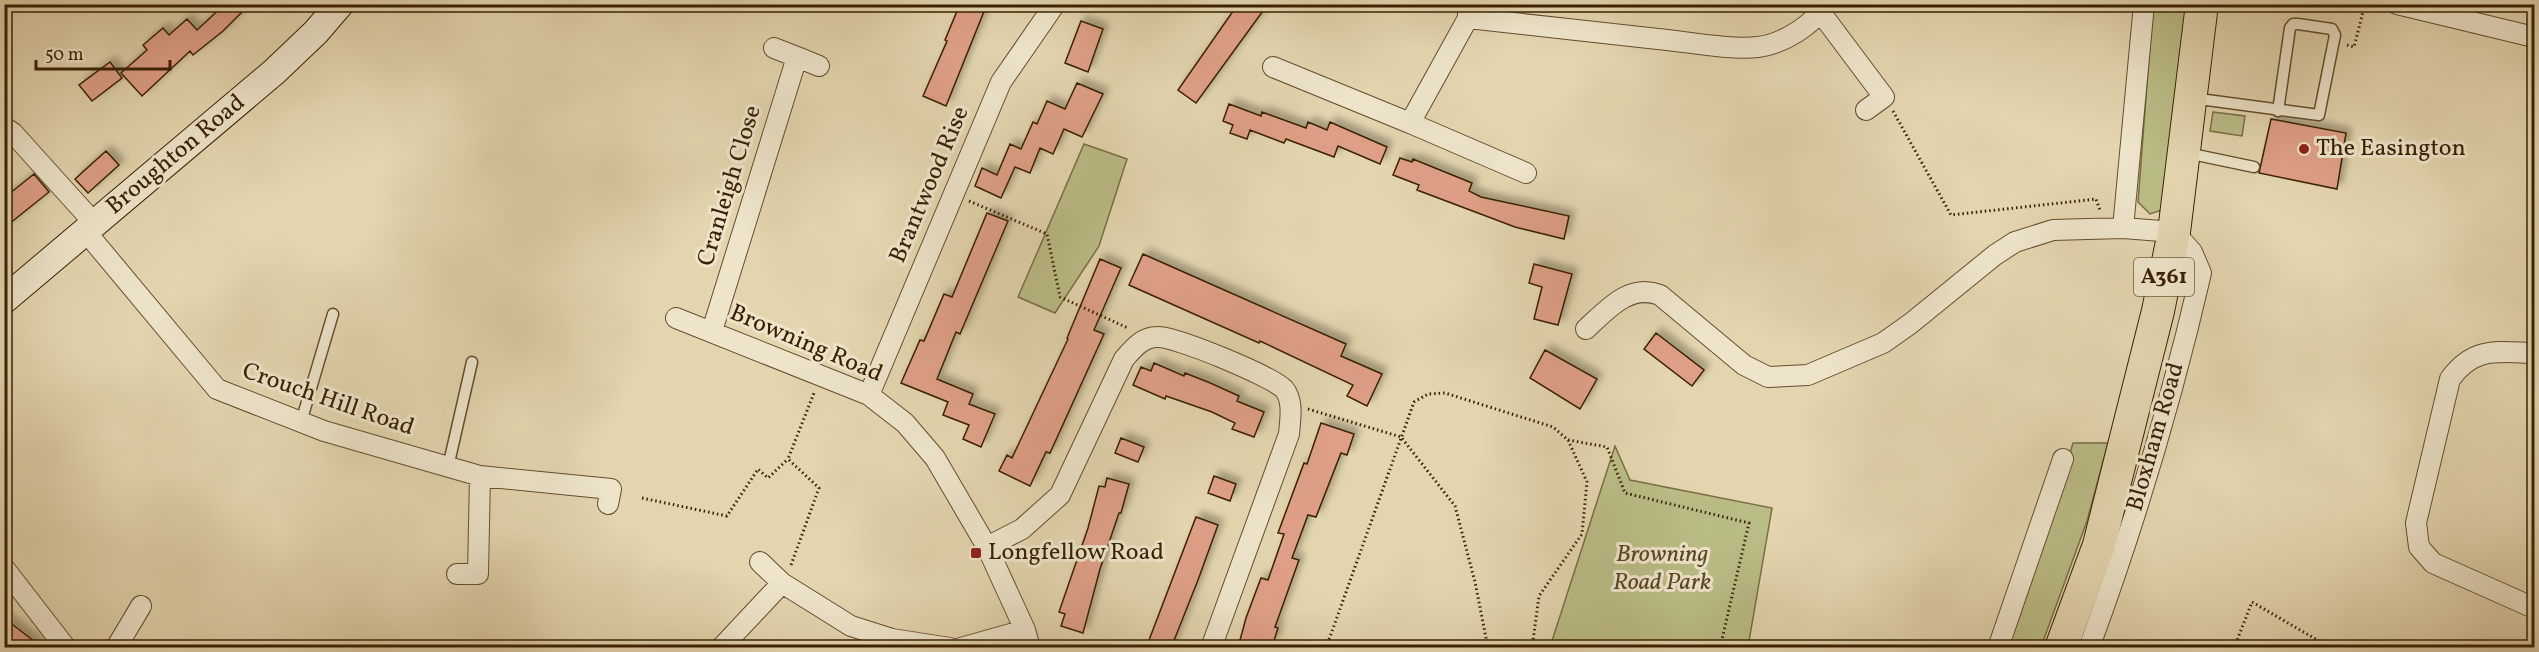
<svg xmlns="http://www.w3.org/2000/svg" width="2539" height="652" viewBox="0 0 2539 652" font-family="Vollkorn,serif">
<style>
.green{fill:#babc86;stroke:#7a6e44;stroke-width:1.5}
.building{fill:#de9f86;stroke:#3a2003;stroke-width:1.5;filter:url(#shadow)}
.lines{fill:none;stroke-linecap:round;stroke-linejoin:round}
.lane-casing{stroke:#644d2e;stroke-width:13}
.street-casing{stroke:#644d2e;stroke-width:22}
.secondary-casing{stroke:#3a2003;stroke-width:29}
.primary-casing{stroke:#3a2003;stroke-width:34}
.path{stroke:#3a2003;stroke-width:3;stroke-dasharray:1.5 3;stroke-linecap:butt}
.lane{stroke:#ede4ca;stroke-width:10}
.street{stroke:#ede4ca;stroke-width:20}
.secondary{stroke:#ede4ca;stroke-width:27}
.primary{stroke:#e3d5ae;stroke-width:32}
.poi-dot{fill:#8f2418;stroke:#ede4ca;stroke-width:2}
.labels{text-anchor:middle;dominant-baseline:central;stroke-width:6;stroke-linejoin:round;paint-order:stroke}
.shield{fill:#ede4ca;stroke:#705b3f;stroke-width:1.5}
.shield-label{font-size:22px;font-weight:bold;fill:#3a2003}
.poi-label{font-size:24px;fill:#3a2003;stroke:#ede4ca;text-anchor:start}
.street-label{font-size:24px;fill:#3a2003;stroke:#ede4ca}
.park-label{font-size:24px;font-style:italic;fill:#5a4724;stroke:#ede4ca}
</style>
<defs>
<filter id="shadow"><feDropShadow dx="5.5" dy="-5.5" stdDeviation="3" flood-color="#0004"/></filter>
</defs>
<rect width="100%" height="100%" fill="#e3d5ae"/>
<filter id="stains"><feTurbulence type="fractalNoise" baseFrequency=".00333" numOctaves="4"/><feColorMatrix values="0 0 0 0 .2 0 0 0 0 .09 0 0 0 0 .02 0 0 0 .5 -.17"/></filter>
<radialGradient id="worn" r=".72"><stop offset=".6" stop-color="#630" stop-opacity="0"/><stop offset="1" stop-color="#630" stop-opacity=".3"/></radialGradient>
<path class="green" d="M2153,5H2189L2165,209L2150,214L2138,202Z
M2213,112L2245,116L2242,136L2210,131Z
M1084,144L1127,159L1099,246L1055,313L1018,297Z
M2073,443H2108L2087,521L2041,647L2006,648L2025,599Z
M1615,446L1630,480L1772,508L1748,647H1550Z"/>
<path class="building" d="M225,4H250L223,31L193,55L190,51L142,96L121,73L147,50L143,45L163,28L169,35L187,19L197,30Z
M960,4H987L946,106L923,96L947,41L945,40Z
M1238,4H1268L1196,103L1178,90Z
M1081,21L1103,29L1088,72L1065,63Z
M110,62L122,78L92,101L79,85Z
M1077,83L1103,94L1082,137L1064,129L1053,154L1040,148L1030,173L1015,167L1001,198L975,186L982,168L997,175L1010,144L1021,149L1033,122L1037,124L1047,101L1065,109Z
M1229,104L1261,116L1262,112L1306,128L1308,122L1327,130L1330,122L1387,147L1380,164L1338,146L1334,157L1286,139L1284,143L1250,130L1247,139L1230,133L1233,125L1223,121Z
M2271,119L2346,133L2337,189L2259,173Z
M106,151L119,165L88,193L75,179Z
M1400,158L1412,162L1413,159L1472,183L1469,191L1481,197L1569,216L1564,239L1515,227L1417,190L1419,185L1393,175Z
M34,174L49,192L4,228V198Z
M987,213L1008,221L960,334L956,332L937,379L973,394L969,404L995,414L981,447L963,439L969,425L943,415L948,402L901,383L920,340L924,341L944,294L952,297Z
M1143,254L1346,344L1341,356L1382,374L1367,406L1347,396L1353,385L1260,341L1259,343L1129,285Z
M1100,259L1121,268L1094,330L1104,334L1050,453L1046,452L1030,486L999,471L1007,455L1012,458L1068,339L1067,338Z
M1534,264L1572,274L1558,325L1534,319L1542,287L1529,283Z
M1656,333L1704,370L1692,386L1644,349Z
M1545,350L1597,379L1580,409L1530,378Z
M1154,363L1184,376L1185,373L1208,382L1239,396L1237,401L1264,412L1254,437L1232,429L1235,423L1212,412L1166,396L1165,399L1133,385L1141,367L1151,371Z
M1321,423L1354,434L1347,455L1341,453L1316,517L1308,515L1292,558L1299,560L1275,627L1278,628L1273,644L1267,642L1266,648H1243L1245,642L1240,640L1246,618L1261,578L1268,580L1284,534L1278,533L1304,463L1307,464Z
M1121,438L1144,447L1138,462L1115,453Z
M1214,476L1236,484L1230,501L1208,493Z
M1107,478L1129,484L1121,513H1119L1100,569L1083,633L1061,626L1065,614L1059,612L1088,528L1099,486L1105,487Z
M1196,517L1218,525L1198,580L1171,648H1146Z
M4,618L43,648H16L4,639Z"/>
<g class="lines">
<g class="lane-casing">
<path id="lane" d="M2192,98L2319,115L2335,35L2332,29L2298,24H2293L2290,28L2278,111
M2187,153L2254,167
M301,422L333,314
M448,467L472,362"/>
</g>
<g class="street-casing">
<path id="street" d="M2397,4L2534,37
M1821,13L1884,97L1866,110
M1468,18C1531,25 1595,32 1658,39C1689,42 1728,50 1758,47C1783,44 1813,25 1826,4
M774,48L797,57
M1273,67L1410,123L1468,18V4
M1410,123L1526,173
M4,127L13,133L95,224
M86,232L217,389L324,431L480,476L611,489L608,504
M676,318L869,395L905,423L935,458L987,547L1025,630L1030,648
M1586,329C1607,310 1629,283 1660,295L1744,365L1768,377L1808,375L1883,343L1910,324L1995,255L2015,242L2053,230L2123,228
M712,331L797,57L819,66
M2534,353C2498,352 2474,346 2450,379L2416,523L2419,547L2433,563L2534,608
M869,395L1001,82L1055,4
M987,547L1022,529L1060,495L1124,359C1133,349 1142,337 1157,337C1175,336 1271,376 1284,389C1294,401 1290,420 1289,434L1211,648
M760,562L782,583L851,626L892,639L950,648
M4,568L66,648
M457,574H478L480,476
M116,648L141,606
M721,648L782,583
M961,648L1025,630
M1998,648L2063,459
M2089,648C2134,526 2172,399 2201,273L2192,252L2174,232L2123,228L2144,4"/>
</g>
<g class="secondary-casing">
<path id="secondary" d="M4,300L274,72L316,32L340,4"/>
</g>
<g class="primary-casing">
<path id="primary" d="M2061,648L2099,545L2158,311L2174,232L2202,4"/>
</g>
<path class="path" d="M2347,45L2354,47L2365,4
M1893,111L1951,215L2096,199L2100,210
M969,201L1047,234L1060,297L1128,328
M1308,409L1401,437L1455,506L1475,582L1488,648
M1568,440L1607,447L1625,493L1749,523L1720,648
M642,498L727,516L758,469L768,478L788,459
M791,565L819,488L788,459L814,393
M1326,648L1414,402L1428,394L1445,393L1553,427L1568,440L1587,482L1582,534L1539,596L1532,648
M2234,648L2252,602L2331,648"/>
<use href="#lane" class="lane"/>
<use href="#street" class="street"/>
<use href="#secondary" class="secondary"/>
<use href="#primary" class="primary"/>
</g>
<g class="poi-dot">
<circle cx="2304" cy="149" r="6"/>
<rect x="970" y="547" width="12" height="12" rx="3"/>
</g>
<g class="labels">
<rect class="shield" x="2134" y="258" width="60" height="38" rx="4.5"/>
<g class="shield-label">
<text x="2164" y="277">A361</text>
</g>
<g class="poi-label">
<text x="2316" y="149">The Easington</text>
<text x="988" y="553">Longfellow Road</text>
</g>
<g class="street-label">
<text transform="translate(176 155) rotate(-40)">Broughton Road</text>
<text transform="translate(930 185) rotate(-67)">Brantwood Rise</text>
<text transform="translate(730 186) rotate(-73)">Cranleigh Close</text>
<text transform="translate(806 344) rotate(23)">Browning Road</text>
<text transform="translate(328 400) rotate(19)">Crouch Hill Road</text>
<text transform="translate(2156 437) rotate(-74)">Bloxham Road</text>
</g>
<g class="park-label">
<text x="1662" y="555">Browning<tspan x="1662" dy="28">Road Park</tspan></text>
</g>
</g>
<rect width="2539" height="652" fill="none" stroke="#e3d5ae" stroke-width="24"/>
<rect x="6" y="6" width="2527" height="640" fill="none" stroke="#3a2003" stroke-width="3"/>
<rect x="12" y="12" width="2515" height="628" fill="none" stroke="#3a2003" stroke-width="1.5"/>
<path d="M36 60v9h134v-9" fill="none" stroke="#3a2003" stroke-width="3"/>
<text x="45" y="60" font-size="18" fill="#3a2003" stroke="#ede4ca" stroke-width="4.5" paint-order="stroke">50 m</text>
<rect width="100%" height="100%" filter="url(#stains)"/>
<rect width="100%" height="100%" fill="url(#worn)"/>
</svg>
